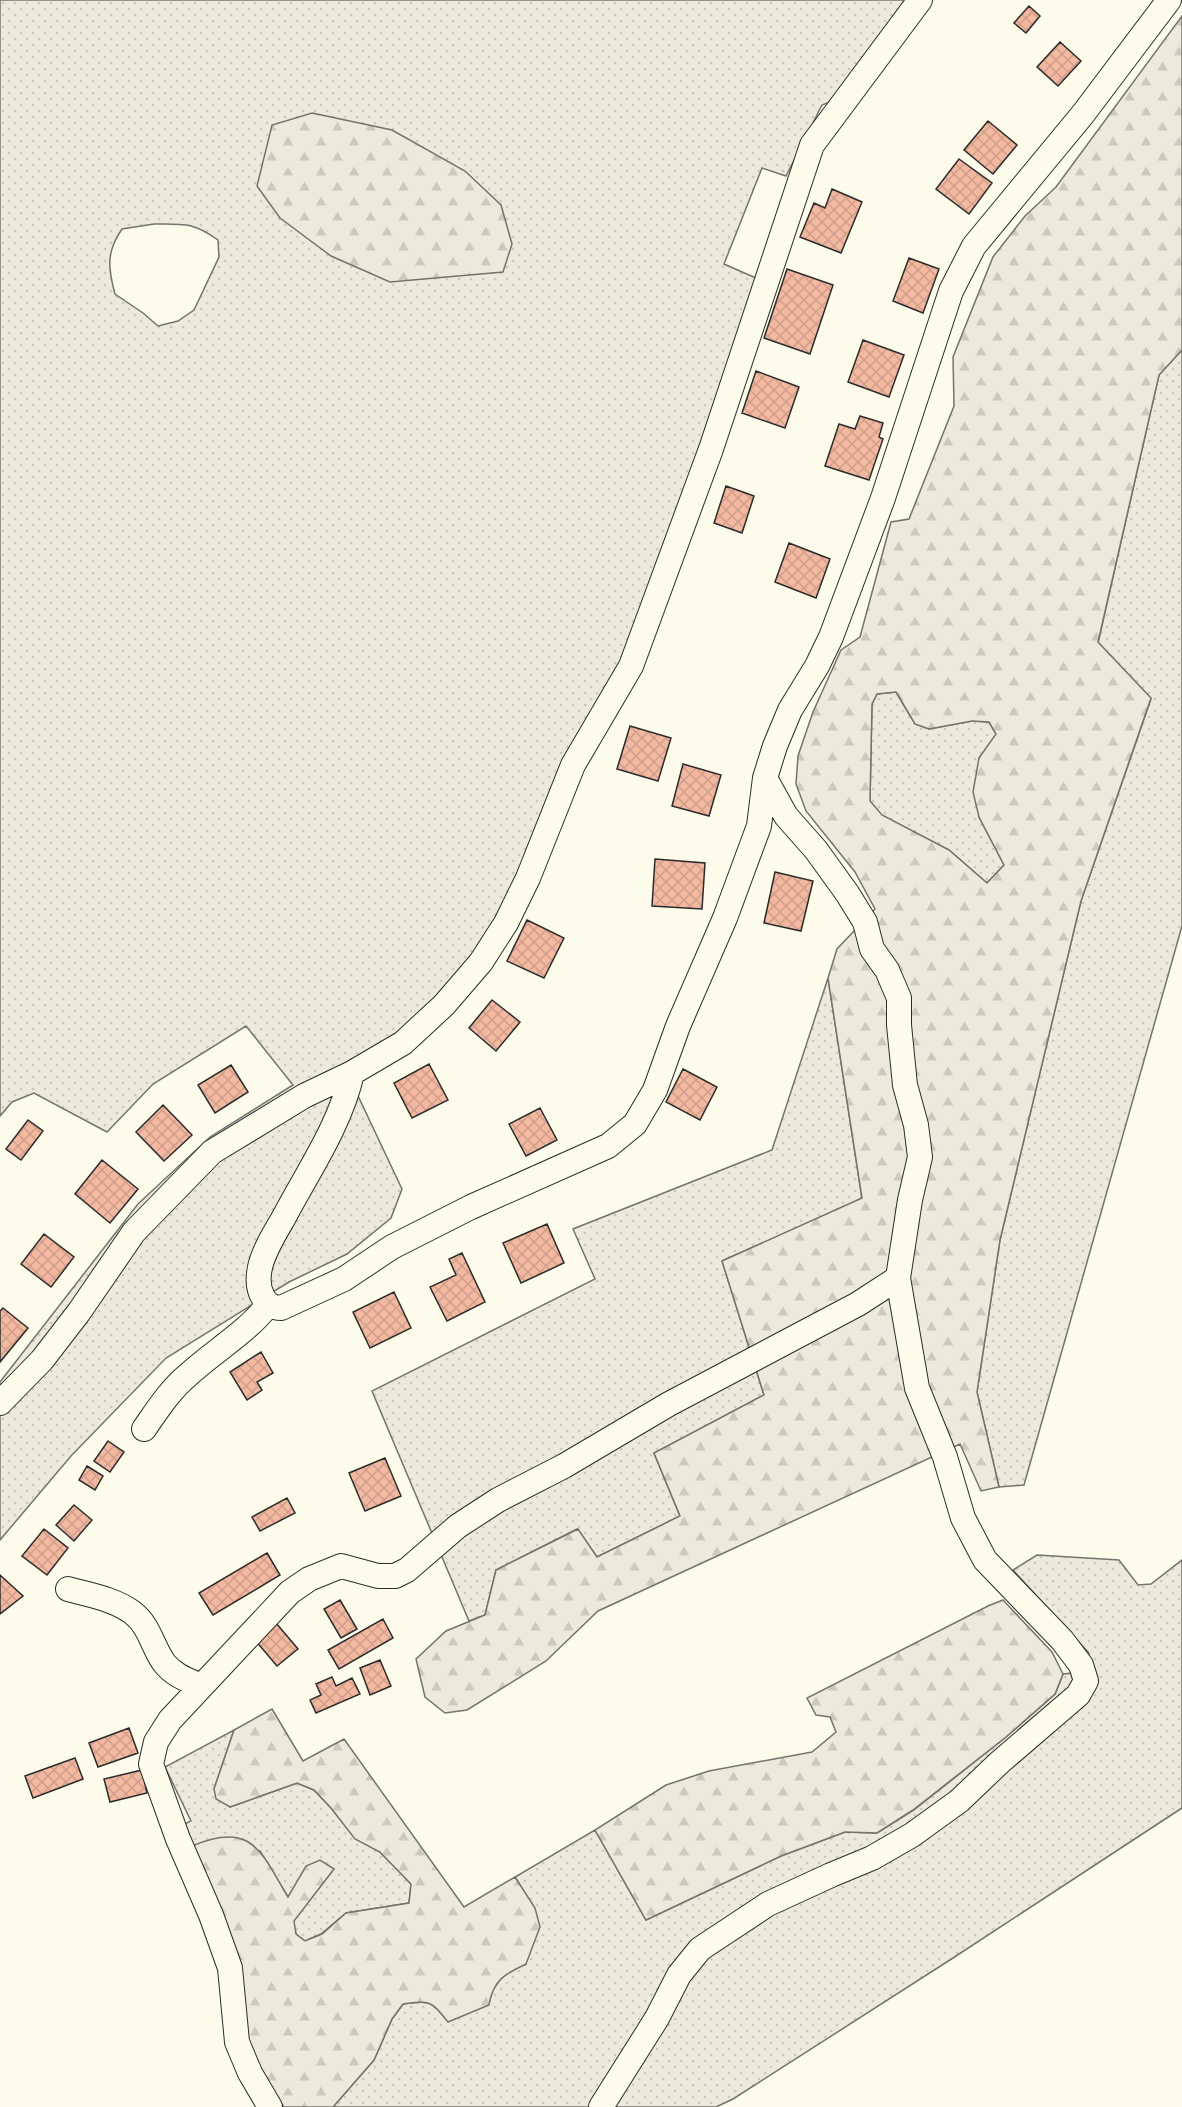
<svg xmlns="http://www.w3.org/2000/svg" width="1182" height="2107" viewBox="0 0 1182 2107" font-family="'Varela Round',sans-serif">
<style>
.grass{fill:url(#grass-dots);stroke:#74746e;stroke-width:1.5;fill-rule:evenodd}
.forest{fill:url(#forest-firs);stroke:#74746e;stroke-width:1.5;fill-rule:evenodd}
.building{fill:url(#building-cross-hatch);stroke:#2b2b2b;stroke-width:1.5}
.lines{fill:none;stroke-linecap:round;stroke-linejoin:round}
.street-casing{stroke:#2b2b2b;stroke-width:26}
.street{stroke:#fdfbea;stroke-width:24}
</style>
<defs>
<pattern id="grass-dots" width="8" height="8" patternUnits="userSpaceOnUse" patternTransform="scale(1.5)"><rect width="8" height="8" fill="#ecebdb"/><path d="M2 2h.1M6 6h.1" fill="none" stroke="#cbcabc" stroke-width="1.8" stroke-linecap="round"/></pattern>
<pattern id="forest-firs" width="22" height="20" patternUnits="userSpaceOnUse" patternTransform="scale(1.5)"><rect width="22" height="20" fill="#ecebdb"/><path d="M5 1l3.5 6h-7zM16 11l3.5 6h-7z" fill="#cbcabc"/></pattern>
<pattern id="building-cross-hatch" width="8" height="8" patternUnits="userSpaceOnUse" patternTransform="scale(1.5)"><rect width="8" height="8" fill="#f2b8a0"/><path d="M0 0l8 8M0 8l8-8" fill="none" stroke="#d09e8a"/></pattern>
</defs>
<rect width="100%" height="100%" fill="#fdfbea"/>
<path class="grass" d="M0,0H911L837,99L822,105L786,176L762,168L724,264L758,279L625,657L522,873L473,958L399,1035L343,1064L402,1189L391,1218L347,1254L289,1282L166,1358L71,1456L0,1540V1382L138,1204L210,1137L293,1085L246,1026L153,1084L107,1132L34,1093L12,1102L0,1116ZM154,224C183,224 193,222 218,240L219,257L194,310L178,321L158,326L143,313L115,294C108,268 106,252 122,229Z
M1182,350V926L1024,1485L999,1487L977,1392L1000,1240L1081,901L1151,699L1098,643L1159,375Z
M896,692L915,724L929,729L972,721L989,722L997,735L979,758V817L1004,865L987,883L949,850L881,815L870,801L872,704L877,694Z
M828,978L862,1199L722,1261L764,1395L654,1453L680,1516L597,1557L577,1529L496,1570L485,1615L469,1621L372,1391L595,1279L573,1229L772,1150Z
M1037,1555L1119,1560L1138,1585L1151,1584L1182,1560V1808L953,1958L733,2099L716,2107H333L374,2060L392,2019L403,2004C431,2000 431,2001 449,2021L491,1992L504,1974L526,1964L534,1908L515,1877L595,1830L646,1920L781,1856L845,1832L877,1833L914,1810L1006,1737L1055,1694L1063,1674L1094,1671L1088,1652L1013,1570Z
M234,1730L214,1789L230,1807L297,1783L314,1790L331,1808L355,1838L380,1852L411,1884L409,1903L346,1913L321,1934L305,1941L296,1934L293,1921L334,1869L288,1897L260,1851L192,1846L181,1826L191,1821L165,1767Z"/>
<path class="forest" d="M1182,16V350L1159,375L1098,642L1151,698L1081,901L1000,1240L977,1392L999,1487L981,1491L960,1444L598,1611L546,1661L467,1710L445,1713L425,1697L416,1659L446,1631L485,1615L496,1570L578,1529L597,1557L680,1516L654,1453L764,1395L722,1261L862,1198L828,978L837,949L875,909L855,872L806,811L796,784L798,756L813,712L841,650L860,637L891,522L909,519L954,406L953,357L993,257L1025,216L1056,187ZM896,692L915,724L929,729L972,721L989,722L996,734L979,758L973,792L979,817L1004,865L987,883L949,850L882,815L870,801L872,704L877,694Z
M312,113L392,130L465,171L501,205L512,244L503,272L390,282L331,256L280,218L257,186L272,125Z
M1003,1600L1052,1652L1063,1674L1055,1694L1006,1737L913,1810L877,1833L845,1832L781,1856L646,1920L595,1830L666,1785L709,1771L812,1752L836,1732L830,1717L816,1715L807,1698L988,1606Z
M272,1709L303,1761L344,1739L464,1907L515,1877L535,1908L540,1927L526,1964C505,1974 493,1980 489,2005L448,2022C431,2001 431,2000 403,2004L392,2019L374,2060L333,2107H284L265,2079L252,2054L192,1846C252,1820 261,1852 288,1897L306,1866L320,1860L334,1869L294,1921L296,1934L305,1941L322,1934L346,1913L409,1903L411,1884L380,1852L355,1839L331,1808L314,1790L297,1783L230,1807L216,1799L214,1789L234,1730Z"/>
<path class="building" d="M1029,6L1040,16L1026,33L1014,23Z
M1060,42L1081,61L1058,86L1037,67Z
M988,121L1017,145L993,174L964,150Z
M959,159L992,183L969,214L936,189Z
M832,189L862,202L841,253L800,237L814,203L825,208Z
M909,258L939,269L923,313L893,301Z
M787,269L833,285L810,354L764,338Z
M863,340L904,355L889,397L848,382Z
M756,371L799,387L785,428L742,413Z
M860,416L883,423L879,437L883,439L869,480L825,466L839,424L855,429Z
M726,486L754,496L742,533L714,523Z
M789,543L830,559L816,598L775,582Z
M630,726L671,738L658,781L617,769Z
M683,764L721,775L709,816L672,806Z
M655,859L705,863L702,909L652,906Z
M775,872L813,881L801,931L764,923Z
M527,920L564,938L544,978L507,961Z
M492,1000L520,1022L496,1051L469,1028Z
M429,1064L448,1100L412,1118L394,1083Z
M231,1065L248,1092L215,1113L198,1085Z
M683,1069L717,1087L700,1120L666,1102Z
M163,1105L192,1135L164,1161L136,1132Z
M540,1108L557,1140L526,1156L509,1124Z
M28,1120L43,1131L21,1160L6,1149Z
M102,1160L138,1189L110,1223L75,1194Z
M547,1224L564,1263L521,1283L503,1243Z
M44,1234L74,1257L51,1287L21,1264Z
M462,1253L485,1302L447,1321L430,1287L456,1275L449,1259Z
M394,1292L411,1328L370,1348L353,1312Z
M3,1308L28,1328L0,1362V1311Z
M261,1352L273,1373L257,1382L262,1390L247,1400L230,1372Z
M108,1441L124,1452L110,1472L94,1461Z
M385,1458L401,1496L365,1511L349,1473Z
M87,1466L103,1476L95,1490L79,1480Z
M287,1498L295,1513L260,1531L252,1517Z
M74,1505L92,1520L74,1541L56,1525Z
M44,1529L68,1548L47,1575L22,1556Z
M267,1553L280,1575L213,1615L199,1593Z
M0,1575L23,1596L0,1614Z
M340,1600L357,1629L341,1638L324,1609Z
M383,1619L393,1638L339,1669L328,1650Z
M276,1623L298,1649L277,1666L255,1640Z
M380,1660L391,1686L370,1695L360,1668Z
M332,1677L336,1686L352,1678L360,1694L316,1713L310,1700L321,1695L316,1684Z
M129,1728L138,1753L98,1767L89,1743Z
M75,1758L83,1779L33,1798L25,1776Z
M142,1770L147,1793L110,1802L104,1779Z"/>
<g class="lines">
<g class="street-casing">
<path id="street" d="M352,1073C341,1124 307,1173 283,1219C274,1234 260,1257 259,1274C257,1290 264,1308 281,1308L344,1279L392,1247L471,1207L608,1146L635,1124L655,1090L678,1026L725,918L759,826L765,778
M0,1403L42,1360L79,1312L134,1232L212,1152L304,1096L352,1073L403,1043L444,1005L481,962L506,923L528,878L573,765L631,666L711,449L812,145L920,0
M144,1429C158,1409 170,1390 188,1375C214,1351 246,1333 268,1305
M68,1589C89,1595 115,1599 133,1613C150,1626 153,1649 165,1664C175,1676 188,1680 201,1686
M270,2107L250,2073L237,2042L230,1968L211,1915L178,1839L151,1764L156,1742L170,1720L290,1592L309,1579L341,1566L378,1576H395L407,1570L458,1526L498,1500L564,1466L669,1404L858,1304L898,1278L910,1200L920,1157L916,1125L905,1085L899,1025V998L887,970L872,949L865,922L847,893L816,850L786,816L765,778L775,746L790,710L817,666L831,637L883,498L951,291L974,246L1083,114L1169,0
M601,2107L657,2018L679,1975L700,1949L768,1904L831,1875L872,1858L912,1835L959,1801L1000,1762L1078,1695L1086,1681L1081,1665L1062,1640L985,1560L963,1518L945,1457L917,1388L898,1278"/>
</g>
<use href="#street" class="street"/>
</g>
</svg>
